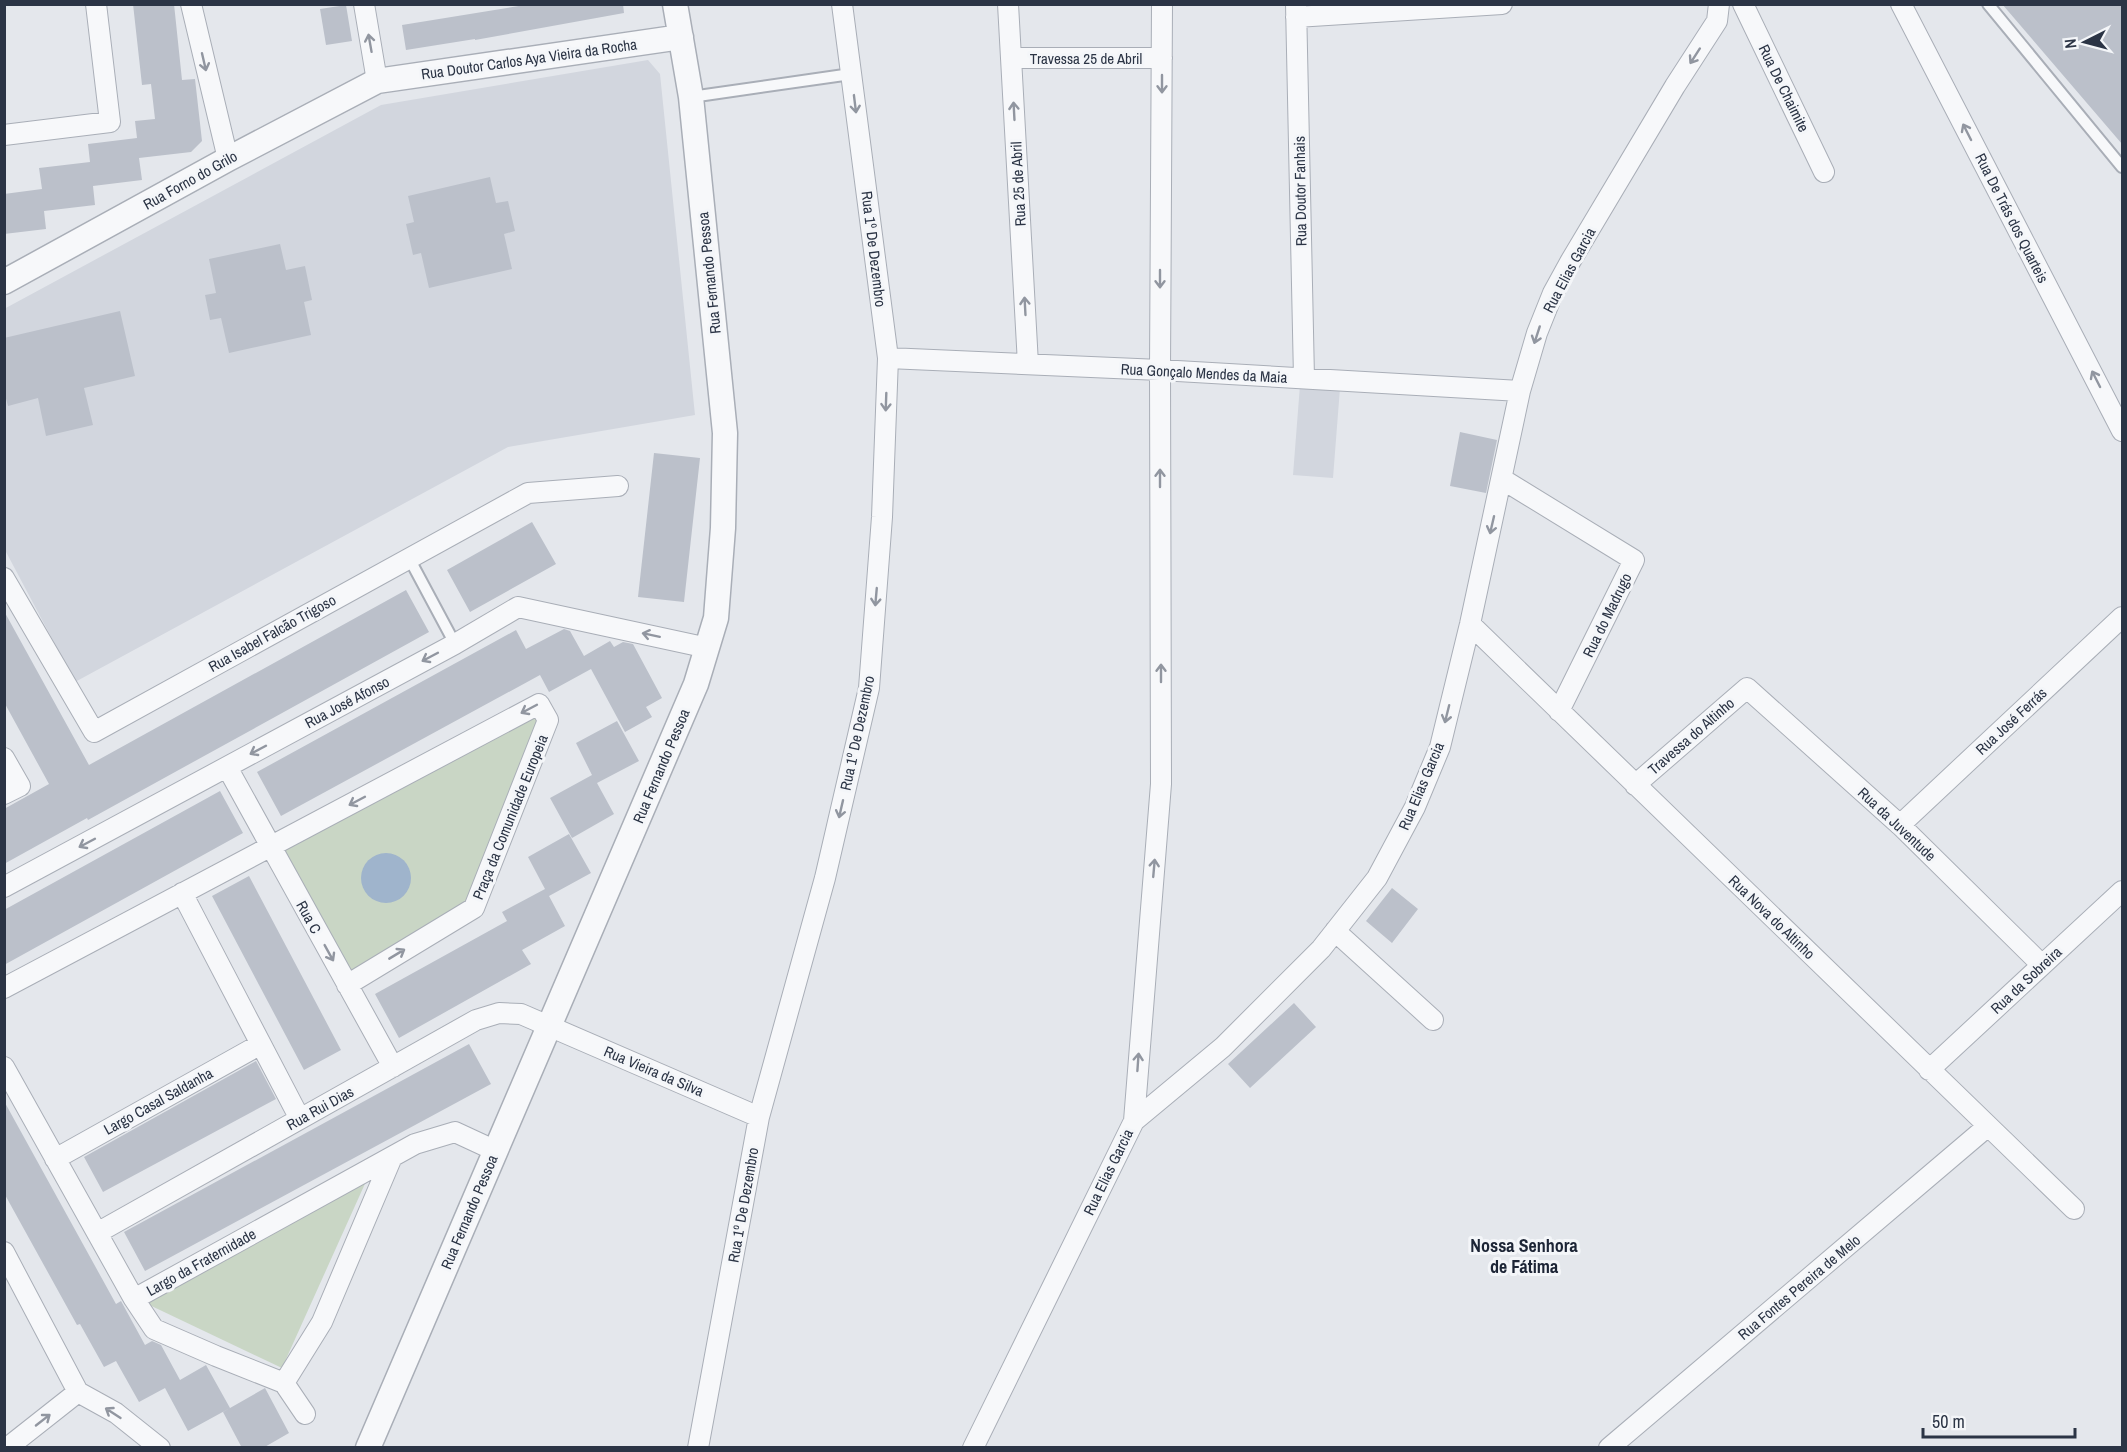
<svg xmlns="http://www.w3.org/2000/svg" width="2127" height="1452" viewBox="0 0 2127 1452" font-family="'Archivo Narrow',sans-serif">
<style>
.built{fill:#d2d6de}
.green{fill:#c9d6c5}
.water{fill:#9fb4cc}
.building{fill:#bbc0ca}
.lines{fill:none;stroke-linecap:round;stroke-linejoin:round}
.service-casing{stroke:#a9aeb7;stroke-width:14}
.minor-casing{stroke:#a9aeb7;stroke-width:22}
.tertiary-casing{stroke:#a9aeb7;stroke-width:27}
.service{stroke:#f7f8fa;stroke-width:10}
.minor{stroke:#f7f8fa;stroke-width:20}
.tertiary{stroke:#f7f8fa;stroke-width:24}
.oneway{stroke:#9196a0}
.labels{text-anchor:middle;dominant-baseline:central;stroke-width:6;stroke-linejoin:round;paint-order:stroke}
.street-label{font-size:15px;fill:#2b3445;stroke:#f4f6f9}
.quarter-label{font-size:18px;font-weight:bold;fill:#1d2536;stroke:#f4f6f9}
</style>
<rect width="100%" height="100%" fill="#e4e7ec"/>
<path class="built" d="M648,60L660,74L695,415L508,447L75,682L5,550L4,309L381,105Z
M1300,385L1340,388L1333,478L1293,475Z"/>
<path class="green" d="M535,710L543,725L471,906L349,979L280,849Z
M368,1177L282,1368L141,1301Z"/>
<path class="water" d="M361 878a25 25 0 1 1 50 0a25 25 0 1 1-50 0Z"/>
<path class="building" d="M133,4H174L182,80L195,79L202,141L191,152L139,158L142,180L93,186L95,205L44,211L46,229L4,234V194L42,189L39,168L90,162L88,144L137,138L135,121L155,119L151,84L142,85Z
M531,4H623L624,13L475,40V39L406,50L402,25Z
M2002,4H2122V144Z
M346,5L352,41L326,45L320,9Z
M490,177L496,203L508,201L515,231L504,234L512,269L429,288L421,253L413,255L406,224L414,222L408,196Z
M280,244L286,270L305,266L312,300L304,302L311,335L229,353L221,318L210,320L205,295L216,293L209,259Z
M120,311L135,376L84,388L93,425L46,436L38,398L8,406L4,391V338Z
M1460,432L1497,440L1486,493L1450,486Z
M654,453L700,458L684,602L638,597Z
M532,522L556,564L470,612L447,570Z
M406,590L429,632L88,820L87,818L4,864V809L49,784L4,702V611L89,765Z
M564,629L570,631L584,656L610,641L614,647L623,642L633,644L662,698L646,707L652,717L625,732L591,669L549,692L540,675L281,816L257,772L516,630L526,649Z
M617,721L639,761L597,783L614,814L572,838L550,798L592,775L576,743Z
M220,791L243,833L4,965V910Z
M569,834L591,873L549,896L565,926L522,950L531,964L399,1038L375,994L507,921L502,912L545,889L528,857Z
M249,876L341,1050L304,1070L212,896Z
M1392,888L1418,909L1392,943L1366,921Z
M1294,1003L1316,1027L1250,1088L1228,1064Z
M469,1044L491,1084L145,1271L124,1232Z
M256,1061L276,1099L103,1192L84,1157Z
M4,1101L116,1304L121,1301L145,1345L152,1341L161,1345L180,1380L206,1365L230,1408L188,1431L165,1388L139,1402L116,1361L104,1367L80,1324L77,1325L4,1193Z
M265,1388L289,1433L263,1448H242L223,1412Z"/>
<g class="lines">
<g class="service-casing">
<path id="service" d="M1988,4L2122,167
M691,97L851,74
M409,558L455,644"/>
</g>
<g class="minor-casing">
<path id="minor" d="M191,4L228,159
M364,4L377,81
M1008,4L1028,364
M1296,4L1304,378
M1743,4L1824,172
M1901,4L2122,431
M1296,17L1502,4
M1011,58H1162
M4,135L110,122L96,4
M888,358L1160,370L1520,391
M1502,479L1634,560L1559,711
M4,578L94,732L528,493L618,486
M1470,624L2074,1209
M4,758L20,786L4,794
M227,767L393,1067
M1635,785L1747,688L1900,825L2042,965
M1900,825L2122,617
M4,887L455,644L518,607L708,648
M182,893L300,1119
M1335,931L1433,1020
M4,988L539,704L548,720L474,908L347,985
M4,1067L134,1299L154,1329L216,1356L284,1383L305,1414
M1929,1070L2122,891
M1134,1121L1161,784L1160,370L1162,4
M55,1159L261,1044
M97,1233L476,1020L499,1013L521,1014L759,1117
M4,1252L78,1392L116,1413L160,1448
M134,1299L415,1144L455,1132L496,1151
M284,1383L322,1322L392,1157
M7,1448L78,1392
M698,1448L759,1117L825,878L869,688L882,517L888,358L842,4
M973,1448L1134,1121L1223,1047L1321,949L1377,878L1415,807L1440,747L1470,624L1520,391L1537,333L1553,293L1570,262L1675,86L1717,21L1719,4
M1609,1448L1988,1126"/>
</g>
<g class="tertiary-casing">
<path id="tertiary" d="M4,282L228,159L377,81L681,37
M368,1448L696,684L716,618L723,528L725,433L691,97L675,4"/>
</g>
<use href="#service" class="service"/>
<use href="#minor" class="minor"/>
<use href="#tertiary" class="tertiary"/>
</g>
<defs><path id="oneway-shaft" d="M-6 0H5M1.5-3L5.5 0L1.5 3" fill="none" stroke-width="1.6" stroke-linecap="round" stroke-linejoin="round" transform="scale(1.5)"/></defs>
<g class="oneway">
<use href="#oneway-shaft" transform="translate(370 43) rotate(-100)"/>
<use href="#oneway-shaft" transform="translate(1695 56) rotate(123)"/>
<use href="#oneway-shaft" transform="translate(204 62) rotate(77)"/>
<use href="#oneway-shaft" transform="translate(1162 84) rotate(90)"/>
<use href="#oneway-shaft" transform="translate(855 104) rotate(83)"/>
<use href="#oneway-shaft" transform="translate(1014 111) rotate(-93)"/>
<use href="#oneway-shaft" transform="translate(1967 132) rotate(-117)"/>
<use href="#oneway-shaft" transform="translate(1160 279) rotate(90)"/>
<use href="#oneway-shaft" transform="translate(1025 306) rotate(-93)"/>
<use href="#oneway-shaft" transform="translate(1537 335) rotate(108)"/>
<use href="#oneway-shaft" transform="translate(2096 379) rotate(-117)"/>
<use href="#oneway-shaft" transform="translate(886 402) rotate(92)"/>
<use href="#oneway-shaft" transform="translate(1160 478) rotate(-90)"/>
<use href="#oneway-shaft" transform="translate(1492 525) rotate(103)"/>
<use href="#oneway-shaft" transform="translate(876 597) rotate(95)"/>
<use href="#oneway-shaft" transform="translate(651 635) rotate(-168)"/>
<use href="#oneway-shaft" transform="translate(430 657) rotate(152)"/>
<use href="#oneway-shaft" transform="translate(1161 673) rotate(-90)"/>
<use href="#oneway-shaft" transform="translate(529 709) rotate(152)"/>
<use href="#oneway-shaft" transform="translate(1447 714) rotate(104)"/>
<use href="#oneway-shaft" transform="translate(258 750) rotate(152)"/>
<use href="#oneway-shaft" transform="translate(357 801) rotate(152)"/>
<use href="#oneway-shaft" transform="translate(841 809) rotate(103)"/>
<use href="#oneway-shaft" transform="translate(87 843) rotate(152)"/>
<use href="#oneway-shaft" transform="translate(1154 868) rotate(-85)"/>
<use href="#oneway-shaft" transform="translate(329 953) rotate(61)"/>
<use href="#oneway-shaft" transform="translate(397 954) rotate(-31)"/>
<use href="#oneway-shaft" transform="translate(1138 1062) rotate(-86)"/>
<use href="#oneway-shaft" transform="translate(113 1413) rotate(-147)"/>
<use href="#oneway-shaft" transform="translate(43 1420) rotate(-38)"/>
</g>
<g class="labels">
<g class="street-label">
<text x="1086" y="58">Travessa 25 de Abril</text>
<text transform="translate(529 59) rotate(-8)">Rua Doutor Carlos Aya Vieira da Rocha</text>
<text transform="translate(1784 88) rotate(64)">Rua De Chaimite</text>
<text transform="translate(190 180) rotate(-29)">Rua Forno do Grilo</text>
<text transform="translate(1018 184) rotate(-93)">Rua 25 de Abril</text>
<text transform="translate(1300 191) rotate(-91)">Rua Doutor Fanhais</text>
<text transform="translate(2012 218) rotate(63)">Rua De Trás dos Quarteis</text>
<text transform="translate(874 249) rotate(83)">Rua 1º De Dezembro</text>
<text transform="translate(1569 270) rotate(-62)">Rua Elias Garcia</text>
<text transform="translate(709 273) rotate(-96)">Rua Fernando Pessoa</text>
<text transform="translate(1204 373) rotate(3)">Rua Gonçalo Mendes da Maia</text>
<text transform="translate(1607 615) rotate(-64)">Rua do Madrugo</text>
<text transform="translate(272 633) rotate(-29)">Rua Isabel Falcão Trigoso</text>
<text transform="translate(347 702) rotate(-28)">Rua José Afonso</text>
<text transform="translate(2011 721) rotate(-43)">Rua José Ferrás</text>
<text transform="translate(857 733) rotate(-78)">Rua 1º De Dezembro</text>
<text transform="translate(1691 736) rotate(-41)">Travessa do Altinho</text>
<text transform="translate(661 766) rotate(-67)">Rua Fernando Pessoa</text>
<text transform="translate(1421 786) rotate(-67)">Rua Elias Garcia</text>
<text transform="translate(510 817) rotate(-68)">Praça da Comunidade Europeia</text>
<text transform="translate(1897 824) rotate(43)">Rua da Juventude</text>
<text transform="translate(309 917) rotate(61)">Rua C</text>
<text transform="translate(1772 917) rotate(44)">Rua Nova do Altinho</text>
<text transform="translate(2026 980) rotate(-43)">Rua da Sobreira</text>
<text transform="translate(654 1071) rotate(23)">Rua Vieira da Silva</text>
<text transform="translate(158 1101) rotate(-29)">Largo Casal Saldanha</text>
<text transform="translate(320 1108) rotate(-29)">Rua Rui Dias</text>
<text transform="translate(1108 1172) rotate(-64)">Rua Elias Garcia</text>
<text transform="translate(743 1205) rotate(-80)">Rua 1º De Dezembro</text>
<text transform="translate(469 1212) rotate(-67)">Rua Fernando Pessoa</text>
<text transform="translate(201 1262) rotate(-29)">Largo da Fraternidade</text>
<text transform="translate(1799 1287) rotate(-40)">Rua Fontes Pereira de Melo</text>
</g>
<g class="quarter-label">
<text x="1524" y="1245">Nossa Senhora<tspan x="1524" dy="21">de Fátima</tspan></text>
</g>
</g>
<rect width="2127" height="1452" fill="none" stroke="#2b3445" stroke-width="12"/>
<g transform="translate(2085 42) rotate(264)" stroke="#f4f6f9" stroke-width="4.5" paint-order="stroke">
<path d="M0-4.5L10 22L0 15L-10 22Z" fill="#2b3445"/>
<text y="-9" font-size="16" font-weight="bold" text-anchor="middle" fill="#2b3445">N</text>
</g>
<path d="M1923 1428v9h152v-9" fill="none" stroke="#2b3445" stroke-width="3"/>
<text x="1932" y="1428" font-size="18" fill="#2b3445" stroke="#f4f6f9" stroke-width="4.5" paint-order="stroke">50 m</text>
</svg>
